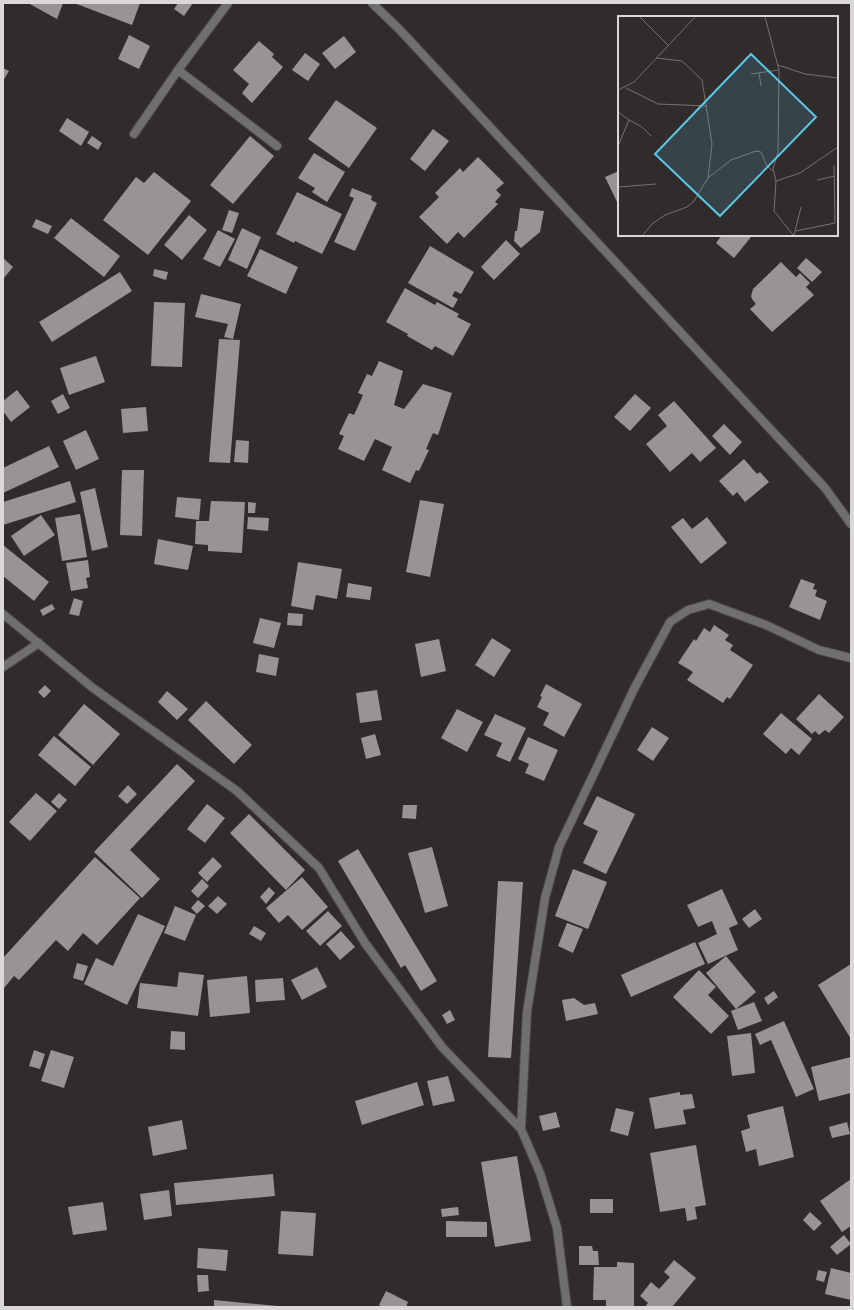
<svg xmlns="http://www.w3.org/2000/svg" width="854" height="1310" viewBox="0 0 854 1310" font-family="Karla,sans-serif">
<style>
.building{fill:#989394}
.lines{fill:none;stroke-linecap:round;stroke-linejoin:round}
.street-casing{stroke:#4b4848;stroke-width:10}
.street{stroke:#716e6f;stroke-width:8}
.inset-road{fill:none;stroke:#747171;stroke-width:1}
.view{fill:#5cc7e8;fill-opacity:0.15;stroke:#5cc7e8;stroke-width:2}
.inset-edge{fill:none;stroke:#dbd8d8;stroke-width:2}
</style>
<rect width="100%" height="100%" fill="#302c2c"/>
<path class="building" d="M28,3H63L57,19Z
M74,3H140L132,25Z
M178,3H193L184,16L174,9Z
M129,35L150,46L139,69L118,59Z
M344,36L356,52L335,69L322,53Z
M259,41L274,54L272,57L283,67L252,103L242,93L249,84L233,70Z
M305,53L320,64L308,81L292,70Z
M3,68L9,71L3,81Z
M336,100L377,128L349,168L308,139Z
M67,118L89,132L81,146L59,131Z
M433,129L449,141L425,171L410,159Z
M92,136L102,143L98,150L87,143Z
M250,136L274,156L233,204L210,185Z
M314,153L345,172L327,202L312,192L315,188L298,178Z
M478,157L504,183L496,190L501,195L495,202L498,204L464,238L458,232L447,244L419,217L439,197L435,193L460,168L463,172Z
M619,171V206L605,177Z
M154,172L191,201L148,255L103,220L136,177L144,183Z
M352,188L372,196L371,200L377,203L355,251L334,242L354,198L349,196Z
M297,192L342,214L322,254L295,241L294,243L276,234Z
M520,208L544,211L540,232L521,248L514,241L515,231H517Z
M229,210L239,213L232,233L222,230Z
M189,215L207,230L182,260L164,245Z
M71,218L120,256L104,277L54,238Z
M36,219L52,226L48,234L32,227Z
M242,228L261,237L247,269L228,260Z
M218,230L235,239L220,267L203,259Z
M722,235H749L751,237L734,258L716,243Z
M506,240L520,254L494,280L481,267Z
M430,246L474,272L461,294L455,291L452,296L458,299L453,308L408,283Z
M260,249L298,267L286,294L247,276Z
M3,258L13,267L3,279Z
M806,258L822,272L812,282L797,268Z
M781,262L796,277L800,273L810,283L806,287L814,295L772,332L750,309L756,304L752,299L751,296L753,289Z
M154,269L168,272L166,280L153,276Z
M120,272L132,291L52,342L39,322Z
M405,288L435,305L437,302L459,314L457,317L471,324L453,356L435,346L432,350L407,336L408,334L386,322Z
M201,294L241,304L233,339L224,337L228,324L195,317Z
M154,302L185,303L182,367L151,366Z
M219,339L240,340L230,463L209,462Z
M96,356L105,382L69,395L60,368Z
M379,361L403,371L394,405L404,409L423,384L452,393L438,435L433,433L426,449L429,450L419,471L416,470L410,483L382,470L392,447L375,439L364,461L338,449L344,436L339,434L349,413L354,415L363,395L358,393L367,374L372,376Z
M17,390L30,407L11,422L3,411V401Z
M63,394L70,408L58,414L51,401Z
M635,394L651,408L630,431L614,417Z
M674,401L716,448L700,462L692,453L670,472L646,444L667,426L658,415Z
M146,407L148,431L123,433L121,409Z
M724,424L742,442L730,455L712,436Z
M86,430L99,459L76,470L63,441Z
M236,440L249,441L248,463L234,462Z
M49,446L59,467L3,493V468Z
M744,459L757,474L760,472L769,482L745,502L737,492L733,496L719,481Z
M122,470H144L142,536L120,535Z
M70,481L76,502L3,525V502Z
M95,488L108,547L92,551L80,492Z
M177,497L201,499L199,520L175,517Z
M420,500L444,504L430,577L406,572Z
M211,501L245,502L242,553L208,551V545L195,544L196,521H209Z
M248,502L256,503L255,513H248Z
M80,514L87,557L62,561L55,518Z
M41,515L55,535L24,556L11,536Z
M248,517L269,518L268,531L247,529Z
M707,517L727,543L701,564L671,527L683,518L692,529Z
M158,539L193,546L188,570L154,564Z
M3,545L49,582L34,601L3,576Z
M88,560L90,577L86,578L88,588L71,591L66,563Z
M298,562L342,569L337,599L316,595L313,610L291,606Z
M801,579L815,584L813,589L817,590L815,596L827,601L820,620L789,607Z
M348,583L372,587L370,600L346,597Z
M74,598L83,601L79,616L69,614Z
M52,604L55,609L43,616L40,610Z
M288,613L303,614L302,626L287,625Z
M260,618L281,623L274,648L253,643Z
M714,625L729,635L725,640L733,645L730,650L753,665L730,699L727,697L723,703L687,680L693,672L678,663L694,639L696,641L704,628L710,632Z
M492,638L511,650L494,677L475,665Z
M439,639L446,671L421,677L415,644Z
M259,654L279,658L276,676L256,672Z
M546,684L582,704L564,737L543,725L549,713L537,707L542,697L540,696Z
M45,685L51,691L44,698L38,692Z
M377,690L382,720L360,723L356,693Z
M167,691L188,709L177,720L158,702Z
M819,694L844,717L829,733L825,730L819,735L815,731L812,734L796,719Z
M206,701L252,745L234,764L188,720Z
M84,704L120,734L93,765L58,735Z
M457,709L483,722L467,752L441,738Z
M781,713L812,739L799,755L791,748L786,754L763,734Z
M495,714L526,728L510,762L496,756L502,743L484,735Z
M652,727L669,738L653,761L637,750Z
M375,734L381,755L366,759L361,738Z
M54,736L91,767L75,786L38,755Z
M528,737L558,750L544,781L525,773L529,764L518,759Z
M177,764L195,781L130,850L160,879L142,898L94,852Z
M128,785L137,794L127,804L118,796Z
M36,793L57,811L30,841L9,822Z
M59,793L67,800L59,809L51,802Z
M597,796L635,814L606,874L583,863L598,831L583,824Z
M207,804L225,818L205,843L187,829Z
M403,805H417L416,819L402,818Z
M249,814L305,870L286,890L230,833Z
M432,847L448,906L425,913L408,853Z
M358,849L437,981L421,991L405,965L401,968L338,861Z
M95,857L140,898L97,945L83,933L68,951L56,940L19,980L14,976L4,988L3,958Z
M213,857L222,866L207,882L198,873Z
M573,869L607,882L588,929L555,916Z
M302,877L328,907L302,930L288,915L279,923L266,908Z
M202,879L209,886L198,898L191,891Z
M498,881L523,882L511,1058L488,1057Z
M269,887L275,893L266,904L260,897Z
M722,889L738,924L729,928L738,950L708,964L698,943L717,934L712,921L698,927L687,905Z
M218,896L227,904L217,914L208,906Z
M198,900L205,906L197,914L191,908Z
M175,906L196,915L185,941L164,933Z
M755,909L762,919L749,928L742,919Z
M328,911L342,926L320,946L306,931Z
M138,914L165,926L127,1005L84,984L96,958L113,966Z
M567,923L583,929L573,953L558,946Z
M254,926L266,933L261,941L249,934Z
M341,931L355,947L340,960L326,944Z
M695,942L705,964L631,997L621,975Z
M726,956L756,992L736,1009L706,973Z
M77,963L88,966L83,981L73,978Z
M851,964V1039L818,985Z
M317,967L327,987L302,1000L291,980Z
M699,970L716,987L708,995L729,1016L711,1034L673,997Z
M179,972L204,975L198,1016L137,1008L140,983L177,987Z
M247,976L250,1013L210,1017L207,980Z
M283,978L285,1000L256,1002L255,980Z
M774,991L778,997L768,1005L764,998Z
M574,998L584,1005L595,1003L598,1014L566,1021L562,1000Z
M754,1002L762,1021L738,1030L731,1011Z
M450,1010L455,1020L447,1024L442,1015Z
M784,1021L814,1089L796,1097L771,1040L760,1045L755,1034Z
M171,1031L185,1032V1050L170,1049Z
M751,1033L755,1073L732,1076L727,1036Z
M34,1050L45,1054L40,1069L29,1066Z
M51,1050L74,1057L64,1088L41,1081Z
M851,1057V1093L819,1101L811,1067Z
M448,1076L455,1101L433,1106L427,1081Z
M417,1082L424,1105L362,1125L355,1101Z
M680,1092V1095L692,1094L695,1108L683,1110L686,1124L655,1129L649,1098Z
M783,1106L794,1157L759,1166L756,1149L746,1152L741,1131L750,1128L747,1115Z
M616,1108L634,1112L628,1136L610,1131Z
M556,1112L560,1127L543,1131L539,1116Z
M182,1120L187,1149L153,1156L148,1127Z
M847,1122L850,1134L832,1138L829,1127Z
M696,1145L706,1205L695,1207L697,1219L687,1221L685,1208L660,1212L650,1153Z
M517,1156L531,1241L495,1247L481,1162Z
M273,1174L275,1196L176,1205L174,1183Z
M851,1179V1226L842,1232L820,1201Z
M169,1190L172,1216L144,1220L140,1194Z
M590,1199H613V1213H590Z
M103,1202L107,1230L73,1235L68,1207Z
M458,1207L459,1215L442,1217L441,1209Z
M281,1211L316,1213L313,1256L278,1254Z
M810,1212L822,1223L814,1231L803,1220Z
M446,1221L487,1222V1237H446Z
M844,1235L851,1244L837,1255L830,1247Z
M579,1246H592L593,1251H598L599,1265H579Z
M198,1248L228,1250L226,1271L197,1268Z
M674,1260L696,1278L672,1307H645L648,1303L640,1296L651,1282L659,1289L670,1277L664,1272Z
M617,1262L634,1263V1307H606V1300H593L594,1267H617Z
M831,1268L851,1273V1300L825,1294Z
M818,1270L827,1272L824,1282L816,1280Z
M197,1275H208L209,1291L198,1292Z
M386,1291L408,1302L406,1307H382L379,1305Z
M214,1300L277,1306V1307H214Z"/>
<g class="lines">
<g class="street-casing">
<path id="street" d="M372,3L400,30L825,488L851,524
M178,70L277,146
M134,134L178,70L228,3
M3,614L93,688L237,791L319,868L365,943L442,1047L521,1129L540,1173L557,1228L567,1307
M3,667L39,643
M521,1129L527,1012L545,898L559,847L635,687L670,622L688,610L709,604L766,625L819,650L851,658"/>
</g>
<use href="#street" class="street"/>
</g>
<g transform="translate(618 16)">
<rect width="220" height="220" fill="#302c2c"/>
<path class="inset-road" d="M22,1L50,29M147,1L161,54L160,136L155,153L158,165L156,195L175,219M160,49L187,58L220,62M141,57L143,70M133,58L161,54M8,72L40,88L89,90M0,74L16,66L77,1M0,96L11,104L0,130M11,104L24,111L33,120M90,162L113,144L138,135L143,136L149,150L155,155M199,164L217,160M158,165L182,157L220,131M0,171L38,168M178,215L217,207L216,149M25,219L34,208L47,199L69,191L76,185L90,162L94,128L84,64L64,45L38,42M176,219L183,191"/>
<path class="view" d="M133,38L198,101L102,200L37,138Z"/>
<rect width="220" height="220" class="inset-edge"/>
</g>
<rect width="854" height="1310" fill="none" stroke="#dbd8d8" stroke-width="8"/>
</svg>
